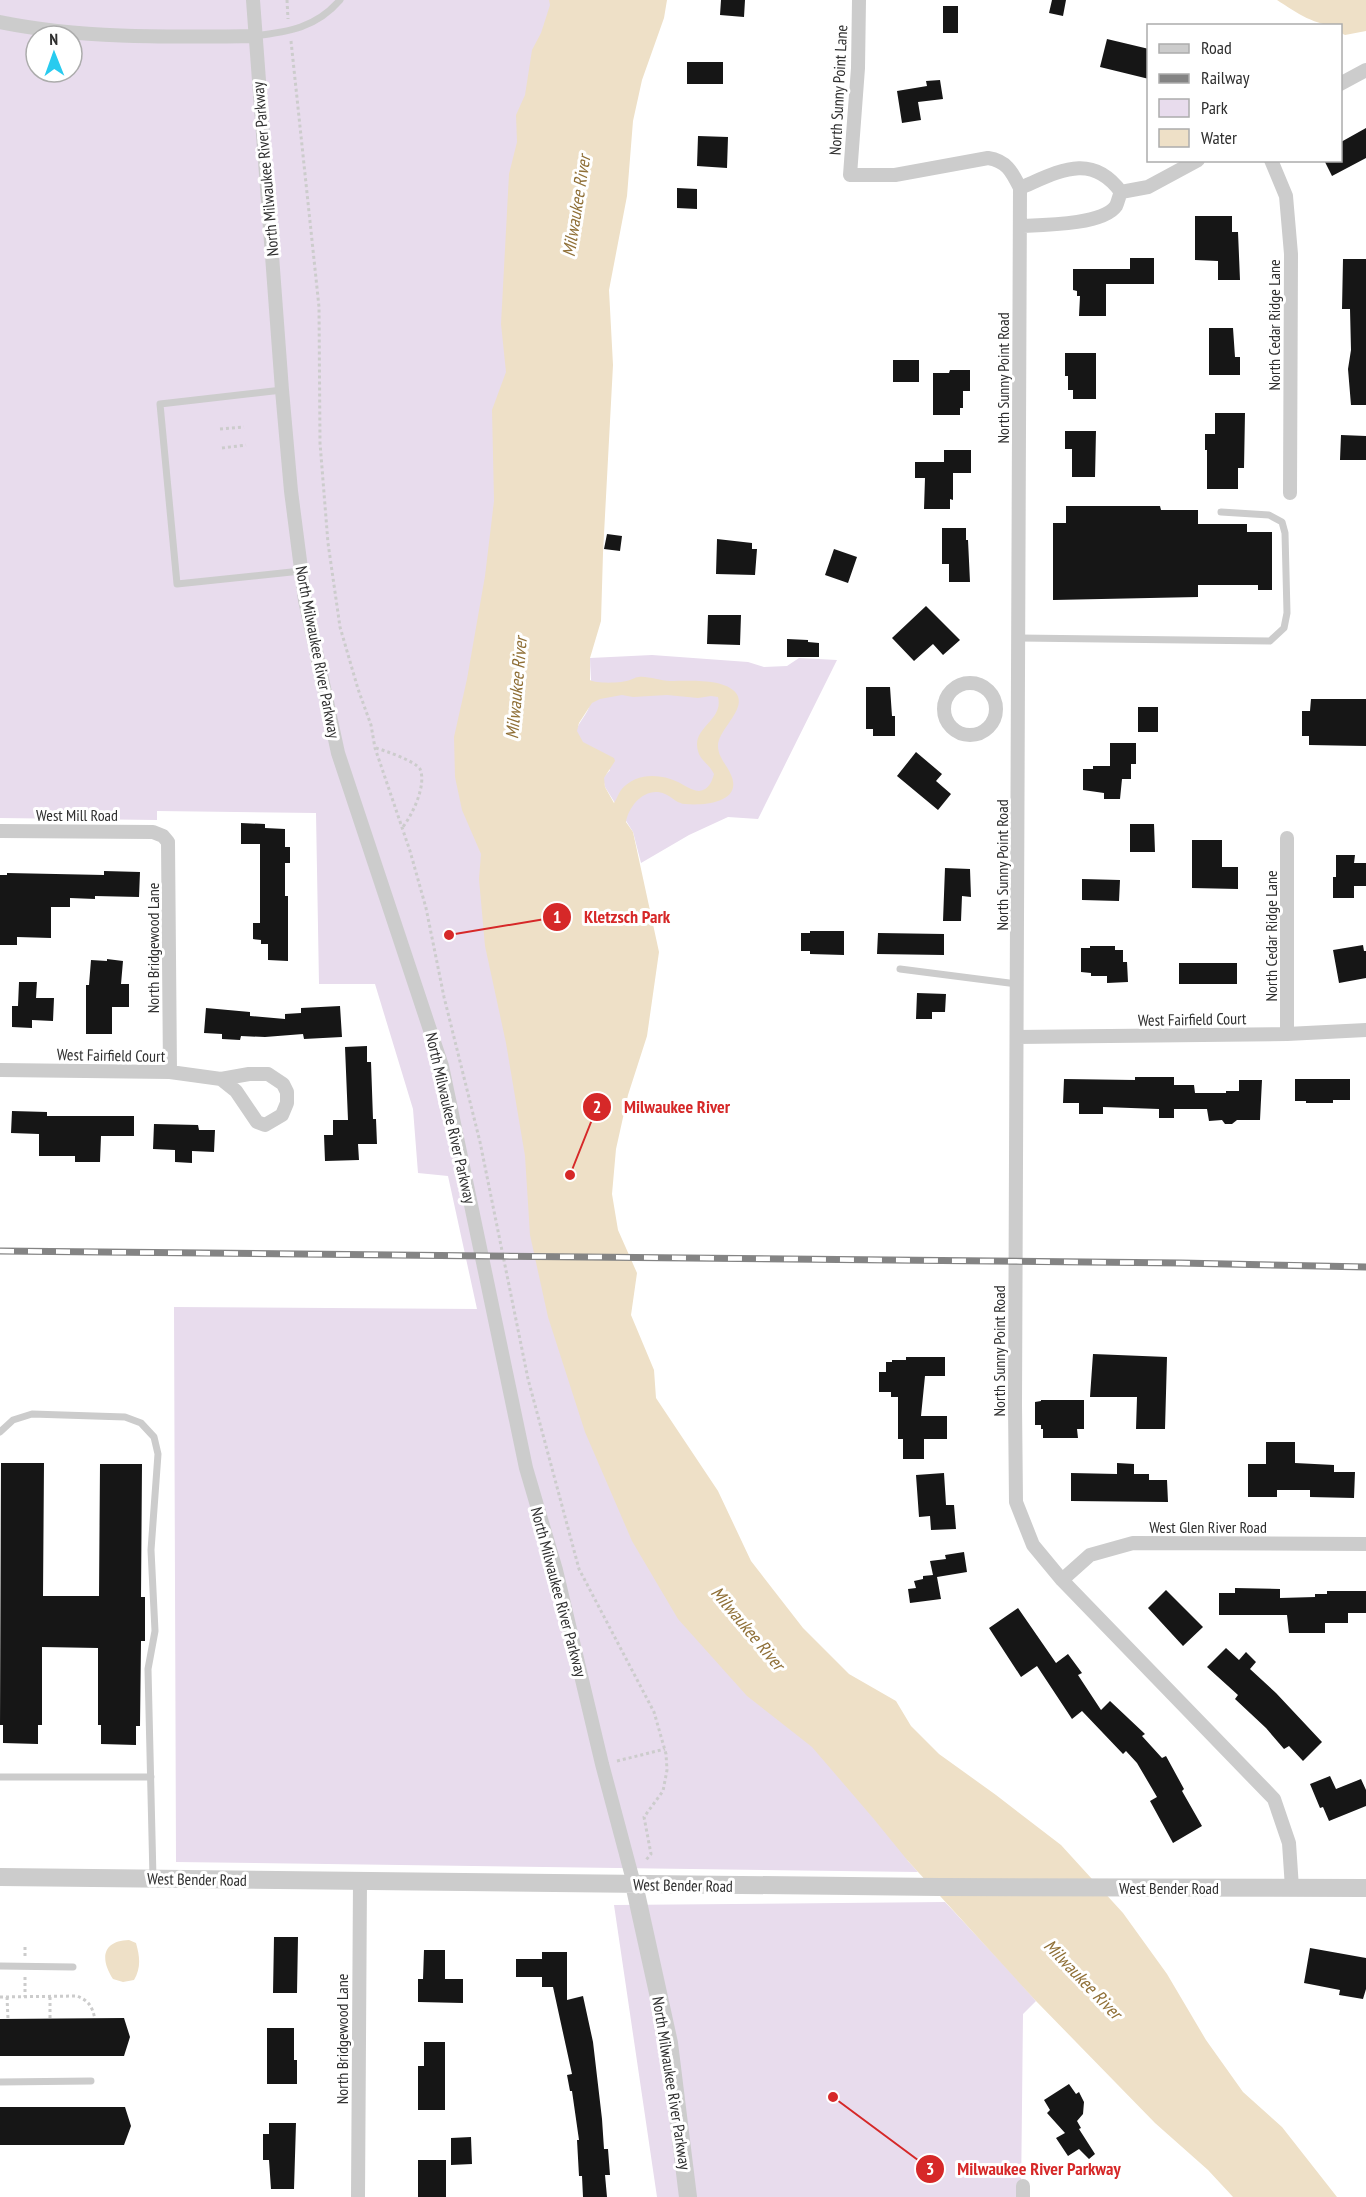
<svg xmlns="http://www.w3.org/2000/svg" width="1366" height="2197" viewBox="0 0 1366 2197" font-family="'PT Sans Narrow',sans-serif">
<style>
.green{fill:#e8dced;fill-rule:evenodd}
.water{fill:#eee0c7;fill-rule:evenodd}
.building{fill:#161616}
.lines{fill:none;stroke-linecap:round;stroke-linejoin:round}
.path{stroke:#ccc;stroke-width:3;stroke-dasharray:3 3;stroke-linecap:butt}
.service{stroke:#ccc;stroke-width:7}
.minor{stroke:#ccc;stroke-width:14}
.tertiary{stroke:#ccc;stroke-width:18}
.rail-casing{stroke:#848484;stroke-width:7}
.rail{stroke:#fff;stroke-width:4.5;stroke-dasharray:14;stroke-linecap:butt}
.labels{text-anchor:middle;dominant-baseline:central;stroke-width:6;stroke-linejoin:round;paint-order:stroke}
.street-label{font-size:16px;fill:#2f2f2f;stroke:#fff}
.water-label{font-size:18px;font-style:italic;fill:#8f6f36;stroke:#fff}
.leader{fill:none;stroke:#d62828;stroke-width:2}
.callout-dot{fill:#d62828;stroke:#fff;stroke-width:2}
.mark-label{font-size:18px;text-anchor:middle;font-weight:bold;fill:#fff}
.callout-label{font-size:18px;text-anchor:middle;font-weight:bold;fill:#d62828;stroke:#fff;stroke-width:6;stroke-linejoin:round;paint-order:stroke}
</style>
<rect width="100%" height="100%" fill="#fff"/>
<path class="green" d="M0,0H607L558,253L595,1326L908,1861L918,1872L176,1862L174,1307L477,1309L448,1176L418,1173L413,1109L375,984H319L316,813L157,811V820L0,818ZM36,36H72V72H36Z
M652,655L748,662L764,667L787,666L799,658L837,660L758,819L728,817L689,835L641,863L633,832L605,787L603,778L610,770L582,742L576,731C579,721 588,714 590,704C593,690 590,673 590,658Z
M945,1902L1013,1975L1036,2001L1023,2014L1021,2197H657L614,1905Z"/>
<path class="water" d="M549,0H667L664,18L642,80L633,121L627,196L609,290L613,365L603,553L601,621L590,658V680C597,684 623,683 630,680C636,678 633,678 639,677C648,676 660,681 670,681C688,681 724,678 736,693C748,709 718,729 718,746C718,757 727,765 731,775C743,802 705,806 685,804C678,804 672,797 665,794C646,786 629,805 626,822L633,832L659,952L647,1036L628,1095L616,1149L612,1194L618,1230L637,1273L631,1315L654,1370L656,1398L718,1491L751,1561L803,1628L849,1674L896,1701L911,1726L939,1754L996,1795L1061,1845L1123,1913L1167,1974L1206,2040L1243,2092L1282,2127L1337,2197H1233L1208,2170L1155,2123L1036,2001L908,1861L873,1818L812,1747L747,1696L678,1619L632,1541L585,1432L548,1317L530,1235L525,1156L506,1043L485,946L479,879L481,854L462,810L455,777L454,737L467,679L485,576L494,501L492,410L506,372L501,324L509,174L517,142L516,115L525,95L532,50L541,33L550,5ZM622,695L633,697L667,695L698,698L711,696L718,697C724,721 691,727 698,751C700,760 710,765 714,774C712,781 709,790 699,791C693,791 684,785 678,782C659,773 635,773 621,790C618,794 617,799 614,803L605,787L604,778L615,761L614,758L583,742L577,731L579,723L592,703L600,699Z
M1277,0H1366V31L1345,35L1341,33L1340,26C1315,26 1297,13 1277,0Z
M129,1940L136,1943C140,1957 141,1968 134,1980L123,1982L113,1979C100,1959 102,1941 129,1940Z"/>
<path class="building" d="M721,0H745L744,17L720,15Z
M1052,0H1066L1063,16L1049,13Z
M943,6H958V33H943Z
M1107,39L1149,49V79L1100,67Z
M687,62H723V84H687Z
M940,80L943,99L918,102L921,120L902,123L897,91L927,86L926,81Z
M1366,128V158L1332,176L1324,160H1341V142Z
M698,136L728,137L727,168L697,166Z
M677,188L697,189V209L677,208Z
M1195,216H1232V232H1238L1240,280H1218V261L1195,260Z
M1130,258H1154V284H1106V316H1079L1080,296H1077V291L1073,290V269H1130Z
M1343,259H1366V405H1351L1348,369L1351,350L1350,309H1342Z
M1209,328H1233L1235,357H1240V375H1209Z
M1065,353H1096V399H1073V390H1068V376H1065Z
M893,360H919V382H893Z
M950,370H970V391H963V408H960V415H933V373H949Z
M1215,413H1245L1244,468H1238V489H1207V450H1205V434H1215Z
M1065,431H1096L1095,477H1072V449H1065Z
M1341,435L1366,436V460H1340Z
M944,450H971V473H953V500L950,499V509H924L925,478H915V462H944Z
M1066,506H1160L1161,510H1198V524H1247V532H1272V590H1258V585H1198V597L1053,600V523H1066Z
M942,528H966V540H968L970,582H949V564H942Z
M607,534L622,536L620,551L604,549Z
M717,539L752,543V549H757L755,575L716,574Z
M834,549L857,557L848,583L825,575Z
M926,606L960,640L943,655L933,644L914,661L892,638Z
M708,615H741L740,645L707,644Z
M787,639L808,640V642L819,643V657H787Z
M866,687H890L892,716H895V736H873V729H866Z
M1311,699H1366V746L1309,745V736H1302V711H1310Z
M1138,707H1158V732H1138Z
M1110,743H1136V764H1131V779H1122L1120,799H1104V793L1083,790V769H1093V766H1110Z
M916,752L942,774L936,781L951,794L938,810L897,776Z
M241,823L265,824V828L285,829V847H290V863H285V896H288V961L268,960V944H261V940L253,939V923H260V844H241Z
M1130,824H1154L1155,852H1130Z
M1192,840H1222V867H1238V889L1192,888Z
M1336,855H1355L1354,863H1366V886H1354V898H1333V877H1336Z
M945,868L970,869L971,897L962,896L961,921H943Z
M104,871L140,872L139,897L95,896V899L70,898V907H51V938L17,937V945H0V875H7V873L104,875Z
M1082,879L1120,880L1119,901L1082,900Z
M810,931H844V955L810,954V951H801V933H810Z
M878,933L944,934V955L877,954Z
M1363,945L1364,951H1366V978L1339,983L1333,950Z
M1090,946H1115V950H1123V962H1127L1128,982L1107,983V976H1091V973L1081,972V948H1090Z
M107,959L123,961L121,984H129V1007H112V1034H86V985H89L91,960L107,961Z
M1179,963H1237V984H1179Z
M19,982H37L36,998H54L53,1021L32,1020V1028L12,1027V1006H18Z
M917,993L946,994L945,1012H932V1019H916Z
M340,1006L342,1037L304,1039L303,1034L265,1037L241,1036L240,1040L222,1039V1034L204,1033L206,1008L250,1012V1016L285,1019V1014L301,1013V1008Z
M367,1046V1062H371L373,1119H376L377,1144H358L359,1160L325,1161L324,1135H333V1120H348L345,1047Z
M1135,1077H1174V1085H1194L1195,1093H1226V1091H1239V1080H1262L1260,1120H1237L1232,1124H1225L1222,1120L1209,1121L1207,1109H1174V1118H1159V1109L1103,1107V1114H1079V1103H1063L1064,1079L1135,1080Z
M1295,1079H1350V1100H1333V1103H1306V1101H1295Z
M12,1111L47,1112V1116H134V1136H101L100,1162H75V1156H39V1134L11,1133Z
M154,1124L198,1125L199,1130H215L214,1152L192,1151V1163L175,1162V1150L153,1149Z
M1093,1354L1167,1357L1165,1429H1136L1137,1397H1090Z
M906,1357H945V1376H925L921,1416H947V1439H924V1459H903V1439H898V1397H891V1392H879V1372H886V1362H892V1360H906Z
M1041,1400H1084V1429H1077L1078,1438H1043V1429H1041V1425H1035V1402L1041,1401Z
M1266,1442H1295V1463L1334,1465V1472H1355L1354,1498L1310,1497V1490H1277V1497H1248V1464H1266Z
M1,1463H44L43,1596H99L100,1464H142L141,1597H145V1641H141L140,1726H136V1745L101,1744V1725H98V1648L42,1647V1725H38V1744L3,1743V1725H0Z
M1117,1463L1134,1464V1474H1149V1480H1167L1168,1502L1071,1501V1473L1117,1474Z
M944,1473L946,1505H954L956,1529L931,1530L930,1516L919,1517L916,1475Z
M964,1552L967,1572L937,1577L941,1599L910,1603L908,1589L916,1588L914,1581L923,1579V1576L933,1575L930,1561L946,1559L945,1555Z
M1235,1588L1280,1589V1598L1315,1597V1594H1327V1591H1366V1613H1348V1623H1325V1633H1289L1287,1615H1219V1593H1235Z
M1166,1590L1203,1627L1183,1646L1148,1608Z
M1018,1608L1056,1663L1068,1654L1082,1673L1078,1675L1101,1710L1110,1701L1145,1734L1142,1736L1162,1758L1166,1756L1184,1789L1182,1791L1202,1826L1173,1843L1150,1801L1157,1797L1137,1763L1126,1751L1123,1754L1082,1711L1072,1719L1037,1666L1021,1677L989,1628Z
M1226,1648L1239,1660L1246,1652L1256,1662L1250,1669L1276,1693L1322,1742L1303,1761L1289,1746L1284,1749L1266,1728L1235,1699L1238,1695L1207,1667Z
M1330,1776L1336,1789L1361,1779L1366,1790V1806L1329,1821L1323,1807L1320,1808L1310,1784Z
M274,1937H298L297,1993H273Z
M1310,1948L1366,1958V1989L1363,1999L1339,1995L1340,1990L1304,1983Z
M424,1950H445V1979H463V2003L418,2002V1979H423Z
M542,1952H567V2000L583,1996L593,2042L602,2119L604,2149H608L610,2175H605L607,2197H583L582,2176H579L577,2140H579L572,2091H570L567,2075L572,2074L553,1987H542V1977H516V1959H542Z
M124,2018L130,2037L124,2056H0V2019Z
M267,2028H294V2060H297V2084H267Z
M424,2042H445V2110H418V2066H424Z
M1069,2084L1076,2094L1079,2092L1084,2102L1083,2114L1077,2121L1081,2128L1079,2129L1095,2154L1089,2159L1079,2149L1068,2156L1056,2138L1065,2133L1047,2113L1050,2110L1044,2100Z
M0,2107H125L131,2126L124,2145H0Z
M269,2123H296L294,2189H271L269,2160H263V2134H269Z
M471,2137L472,2164L451,2165V2138Z
M418,2160H446V2197H418Z"/>
<g class="lines">
<path class="path" d="M287,0L288,19
M291,41L319,307L320,443L328,543L340,627L358,689L371,725L375,748L410,851L426,908L444,997L480,1142L528,1379L579,1569L654,1712L666,1754L667,1770L663,1791L644,1817L651,1854L646,1860
M220,429L244,427
M222,448L246,445
M376,748C386,751 415,761 420,769C427,785 412,816 402,828
M617,1761L665,1749
M25,1956V1945
M25,1977V1997
M0,1997L77,1996C89,2001 92,2006 95,2019
M7,1997L8,2019
M50,1997V2019"/>
<path class="service" d="M254,36C288,32 316,28 340,0
M282,390L160,404L177,584L301,571
M1019,638L1270,641L1284,628L1287,613L1285,533L1282,522L1269,515L1221,512
M900,969L1017,984
M0,1432L13,1420L32,1414L125,1417L141,1423L154,1437L158,1454L151,1550L155,1631L148,1669L153,1878
M0,1777H151
M0,1966L73,1967
M0,2082L91,2081"/>
<path class="minor" d="M253,0L282,390L291,491L305,600L338,753L442,1066L526,1468L556,1570L602,1764L634,1884
M859,0L858,68L850,175H895L988,158C1007,161 1012,172 1020,188L1015,1405L1016,1502L1033,1545L1062,1580L1274,1799L1289,1843L1292,1888
M0,22C84,39 170,37 254,36
M1340,84L1366,70
M1271,160L1286,196L1291,254L1290,493
M1020,188C1058,172 1091,151 1121,192C1119,196 1118,202 1116,206C1103,225 1042,225 1020,226
M1121,192L1148,187L1198,160
M944 709a26 26 0 1 1 52 0a26 26 0 1 1-52 0Z
M0,831L153,832L163,836L168,842L170,1072
M1287,1034V838
M1017,1037L1287,1034L1366,1030
M0,1070L170,1072L221,1079L249,1074H268L283,1084L287,1092V1103L282,1115L265,1125L257,1122L236,1091L221,1079
M1062,1580L1090,1555L1133,1543L1366,1544
M358,2197L360,1881
M1023,2197V2186"/>
<path class="tertiary" d="M0,1877L939,1887L1366,1888
M634,1884L669,2043L688,2197"/>
<g class="rail-casing">
<path id="rail" d="M0,1251L1181,1263L1366,1267"/>
</g>
<use href="#rail" class="rail"/>
</g>
<g class="labels">
<g class="street-label">
<text transform="translate(838 90) rotate(-87)">North Sunny Point Lane</text>
<text transform="translate(265 169) rotate(-95)">North Milwaukee River Parkway</text>
<text transform="translate(1274 325) rotate(-90)">North Cedar Ridge Lane</text>
<text transform="translate(1003 378) rotate(-90)">North Sunny Point Road</text>
<text transform="translate(318 652) rotate(79)">North Milwaukee River Parkway</text>
<text x="77" y="815">West Mill Road</text>
<text transform="translate(1002 865) rotate(-90)">North Sunny Point Road</text>
<text transform="translate(1271 936) rotate(-90)">North Cedar Ridge Lane</text>
<text transform="translate(153 948) rotate(-90)">North Bridgewood Lane</text>
<text transform="translate(1192 1019) rotate(-1)">West Fairfield Court</text>
<text transform="translate(111 1055) rotate(1)">West Fairfield Court</text>
<text transform="translate(451 1118) rotate(77)">North Milwaukee River Parkway</text>
<text transform="translate(999 1351) rotate(-90)">North Sunny Point Road</text>
<text x="1208" y="1527">West Glen River Road</text>
<text transform="translate(559 1592) rotate(75)">North Milwaukee River Parkway</text>
<text transform="translate(197 1879) rotate(1)">West Bender Road</text>
<text transform="translate(683 1885) rotate(1)">West Bender Road</text>
<text x="1169" y="1888">West Bender Road</text>
<text transform="translate(342 2039) rotate(-90)">North Bridgewood Lane</text>
<text transform="translate(672 2083) rotate(81)">North Milwaukee River Parkway</text>
</g>
<g class="water-label">
<text transform="translate(576 206) rotate(-81)">Milwaukee River</text>
<text transform="translate(516 688) rotate(-85)">Milwaukee River</text>
<text transform="translate(748 1628) rotate(50)">Milwaukee River</text>
<text transform="translate(1083 1979) rotate(46)">Milwaukee River</text>
</g>
</g>
<path class="leader" d="M449 935L557 917M570 1175L597 1107M833 2097L930 2169"/>
<g class="callout-dot">
<circle cx="449" cy="935" r="6"/>
<circle cx="570" cy="1175" r="6"/>
<circle cx="833" cy="2097" r="6"/>
<circle cx="557" cy="917" r="15"/>
<circle cx="597" cy="1107" r="15"/>
<circle cx="930" cy="2169" r="15"/>
</g>
<g class="mark-label">
<text x="557" y="923">1</text>
<text x="597" y="1113">2</text>
<text x="930" y="2175">3</text>
</g>
<g class="callout-label">
<text x="627" y="923">Kletzsch Park</text>
<text x="677" y="1113">Milwaukee River</text>
<text x="1039" y="2175">Milwaukee River Parkway</text>
</g>
<rect x="1147" y="24" width="195" height="138" fill="#ffffff" stroke="#acacac" stroke-width="1.5"/>
<rect x="1159" y="44" width="30" height="9" fill="#cccccc" stroke="#acacac" stroke-width="1.5"/>
<text x="1201" y="54" font-size="18" fill="#2f2f2f">Road</text>
<rect x="1159" y="74" width="30" height="9" fill="#848484" stroke="#acacac" stroke-width="1.5"/>
<text x="1201" y="84" font-size="18" fill="#2f2f2f">Railway</text>
<rect x="1159" y="99" width="30" height="18" fill="#e8dced" stroke="#acacac" stroke-width="1.5"/>
<text x="1201" y="114" font-size="18" fill="#2f2f2f">Park</text>
<rect x="1159" y="129" width="30" height="18" fill="#eee0c7" stroke="#acacac" stroke-width="1.5"/>
<text x="1201" y="144" font-size="18" fill="#2f2f2f">Water</text>
<g transform="translate(54 54) rotate(359)"><circle r="28" fill="#ffffff" stroke="#acacac" stroke-width="1.5"/>
<path d="M0-4.5L10 22L0 15L-10 22Z" fill="#28cbef"/>
<text y="-9" font-size="16" font-weight="bold" text-anchor="middle" fill="#2f2f2f">N</text>
</g>
</svg>
